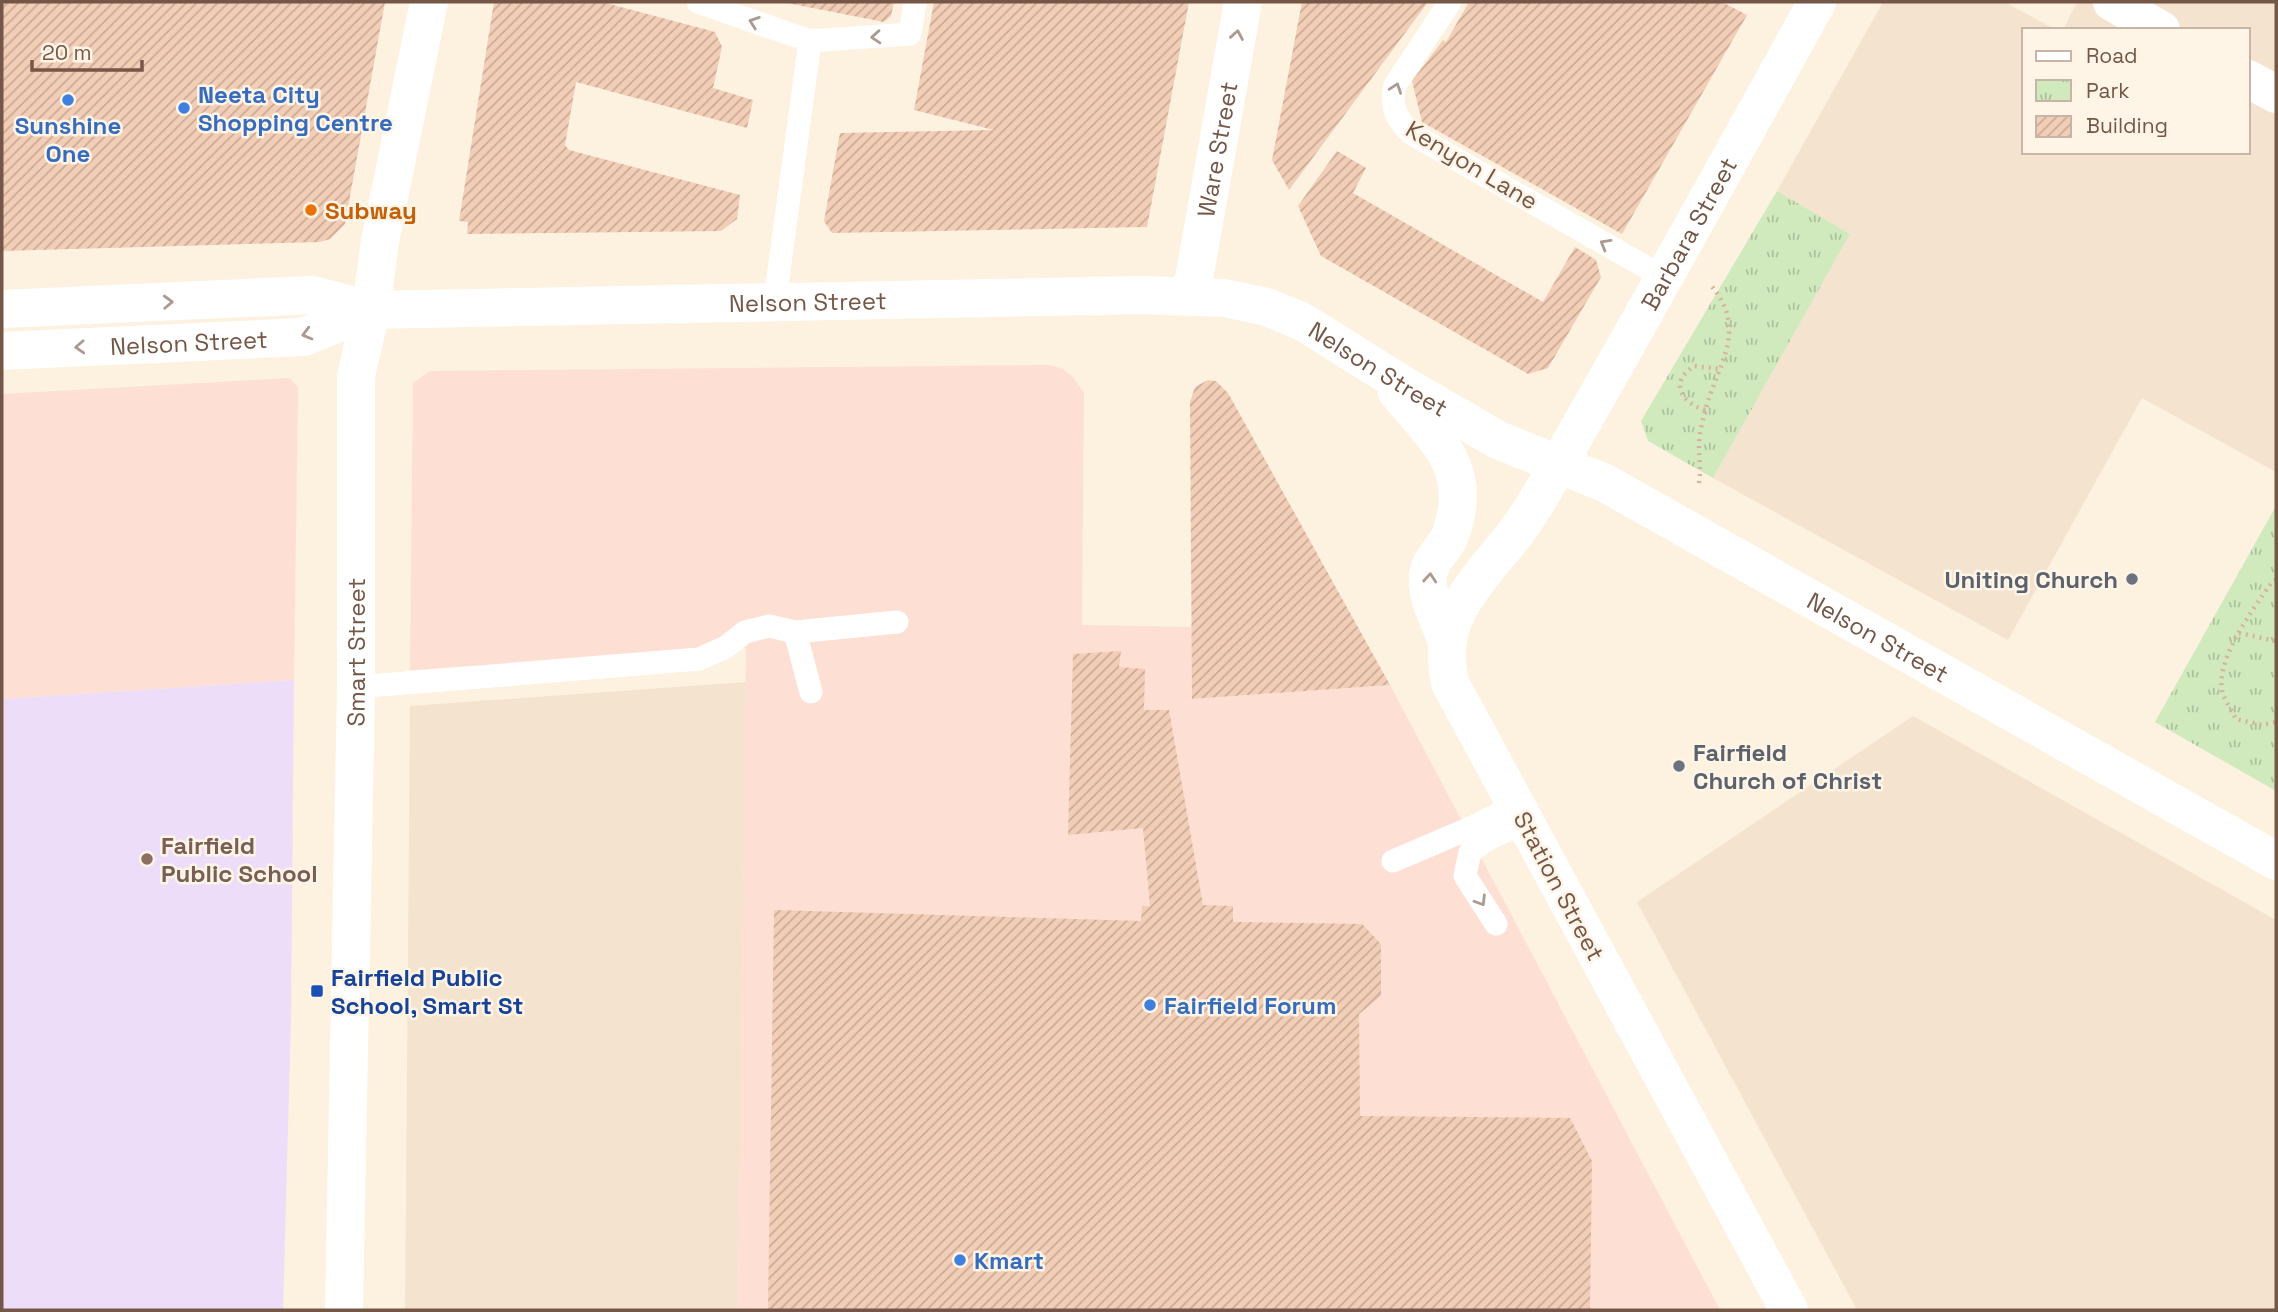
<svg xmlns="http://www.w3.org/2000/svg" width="2278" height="1312" viewBox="0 0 2278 1312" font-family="'Space Grotesk',sans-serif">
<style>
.residential{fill:#f4e3ce}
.commercial{fill:#fedfd3}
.education{fill:#eeddf9}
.park{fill:url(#park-tufts)}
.building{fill:url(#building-hatch)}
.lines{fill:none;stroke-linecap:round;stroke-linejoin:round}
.path{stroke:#d7b29a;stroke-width:4.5;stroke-dasharray:2 5;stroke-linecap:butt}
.service{stroke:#fff;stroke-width:23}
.minor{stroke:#fff;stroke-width:38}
.oneway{stroke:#ac9a91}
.shop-dot{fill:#3f7fe0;stroke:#fff5e7;stroke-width:2.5}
.food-dot{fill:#e8710a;stroke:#fff5e7;stroke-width:2.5}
.worship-dot{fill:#6b7280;stroke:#fff5e7;stroke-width:2.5}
.education-dot{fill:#8d6e63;stroke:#fff5e7;stroke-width:2.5}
.transit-dot{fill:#1a4fb4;stroke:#fff5e7;stroke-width:2.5}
.labels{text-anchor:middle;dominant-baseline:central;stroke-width:5;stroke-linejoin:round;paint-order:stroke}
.shop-label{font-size:24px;font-weight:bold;fill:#366cbe;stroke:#fff5e7;text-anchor:start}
.street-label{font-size:24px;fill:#745747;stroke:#fff5e7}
.food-label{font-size:24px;font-weight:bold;fill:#c56008;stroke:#fff5e7;text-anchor:start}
.worship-label{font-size:24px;font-weight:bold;fill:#5b616d;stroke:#fff5e7;text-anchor:end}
.education-label{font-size:24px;font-weight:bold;fill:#785e54;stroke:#fff5e7;text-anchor:start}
.transit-label{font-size:24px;font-weight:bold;fill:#164399;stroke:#fff5e7;text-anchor:start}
</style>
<defs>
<pattern id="park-tufts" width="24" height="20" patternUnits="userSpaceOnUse" patternTransform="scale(1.75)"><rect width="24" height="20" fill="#d0eabe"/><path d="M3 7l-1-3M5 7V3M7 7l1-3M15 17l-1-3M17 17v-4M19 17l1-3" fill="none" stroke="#adc09c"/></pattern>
<pattern id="building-hatch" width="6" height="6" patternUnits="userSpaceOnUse" patternTransform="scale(1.75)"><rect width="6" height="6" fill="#f3ceb7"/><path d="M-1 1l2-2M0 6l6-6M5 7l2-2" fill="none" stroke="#c9aa97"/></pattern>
</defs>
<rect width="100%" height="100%" fill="#fdf1e0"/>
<path class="residential" d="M1883,2H2005L2056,30H2024V152H2248V30H2063L2077,2H2276V472L2142,398L2008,640L1713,478L1850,234L1777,191Z
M746,682L738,1310H405L410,706Z
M1913,716L2276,920V1310H1857L1637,902Z"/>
<path class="commercial" d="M1050,365L1063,369L1074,378L1084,393L1082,625L1192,627L1193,699L1390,685L1720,1310H738L746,648L410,670L413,383L430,371Z
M290,378L298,388L294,680L2,699V394Z"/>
<path class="education" d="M294,680L291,1019L283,1310H2V699Z"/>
<path class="park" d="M1777,191L1850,234L1713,478L1648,441L1641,421Z
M2276,506V791L2155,722Z"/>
<path class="building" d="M2,2H385L345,224L330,239L320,242L2,251Z
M494,2H602L715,32L722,47L713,88L753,100L747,128L576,82L565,145L569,150L740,195L737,219L721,231L467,234L468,222L459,221Z
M782,2H894L891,16L884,22Z
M934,2H1189L1147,227L832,233L824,221L840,133L994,130L914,110Z
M1302,2H1428L1289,190L1272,160Z
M1469,2H1722L1747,15L1622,234L1422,122L1412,81L1443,40L1446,42Z
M1337,151L1366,168L1353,193L1543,302L1575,247L1596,260L1601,277L1548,368L1528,374L1321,256L1298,206Z
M1208,380L1216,381L1228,393L1390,685L1192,699L1190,402L1195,387Z
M1121,651L1119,667L1145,669L1144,710H1169L1203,905L1233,906V922L1362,924L1381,944V996L1359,1014L1360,1116L1570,1118L1592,1161L1590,1310H768L774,910L1141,921L1142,906H1150L1143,828L1068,835L1073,654Z"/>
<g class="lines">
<path class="path" d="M1705,410C1682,403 1668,383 1694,366L1719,369
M1699,483C1701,470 1699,458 1699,445C1699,434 1702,422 1705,412C1717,363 1750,331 1710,284
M2276,580L2271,583C2254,609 2213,661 2223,694C2226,702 2232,711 2236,719L2262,725L2276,722
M2239,633L2276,641"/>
<path class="service" d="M698,2L810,41L910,34L915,2
M1450,2L1395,85C1390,107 1396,119 1412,134L1665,278
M775,300L810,41
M795,632L897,622
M356,687L699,659L726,647L745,632L769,626L795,632L811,692
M1393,861L1475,826L1516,805
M1496,924L1465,876L1470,852L1486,840L1525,822"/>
<g class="minor">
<path d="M2112,2L2161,30"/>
<path d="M2248,79L2276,94"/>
<path id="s1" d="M1191,296L1243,2"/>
<path id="s2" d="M2,309L312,295L371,310L1144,295L1224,298L1267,307L1303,322L1410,389L1498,440L1605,483L2276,861"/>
<path id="s3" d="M2,351L303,337L371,310"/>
<path d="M1397,392C1436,439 1474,468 1451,533C1446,549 1430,558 1428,575C1426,598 1440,622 1447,642"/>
<path id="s4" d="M344,1310L356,687V376L371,310L380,241L429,2"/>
<path id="s5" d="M1789,1310L1450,683C1446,662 1445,643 1453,621C1466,589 1493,562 1514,535C1531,513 1545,488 1559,463C1647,310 1732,156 1817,2"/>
</g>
</g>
<defs><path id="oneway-chevron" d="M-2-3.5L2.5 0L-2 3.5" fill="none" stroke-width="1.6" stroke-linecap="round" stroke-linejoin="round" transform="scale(1.75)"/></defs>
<g class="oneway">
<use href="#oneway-chevron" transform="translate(754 22) rotate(-161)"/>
<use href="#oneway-chevron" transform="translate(1237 35) rotate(-80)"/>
<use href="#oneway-chevron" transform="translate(876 37) rotate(176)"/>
<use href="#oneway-chevron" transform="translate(1396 88) rotate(-71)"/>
<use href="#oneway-chevron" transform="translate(1605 244) rotate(-150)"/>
<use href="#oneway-chevron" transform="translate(168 302) rotate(-2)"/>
<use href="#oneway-chevron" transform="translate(307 334) rotate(165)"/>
<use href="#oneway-chevron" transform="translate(80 347) rotate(177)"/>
<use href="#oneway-chevron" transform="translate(1430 578) rotate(-85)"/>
<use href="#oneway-chevron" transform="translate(1481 901) rotate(58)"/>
</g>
<g class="shop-dot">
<circle cx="68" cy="100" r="7"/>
<circle cx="184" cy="108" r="7"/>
<circle cx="1150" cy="1005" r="7"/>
<circle cx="960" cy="1260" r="7"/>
</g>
<circle class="food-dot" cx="311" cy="210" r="7"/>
<g class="worship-dot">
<circle cx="2132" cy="579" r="7"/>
<circle cx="1679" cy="766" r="7"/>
</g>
<circle class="education-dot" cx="147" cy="859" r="7"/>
<rect class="transit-dot" x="310" y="984" width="14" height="14" rx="3.5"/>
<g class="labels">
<g class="shop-label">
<text x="198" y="94">Neeta City<tspan x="198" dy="28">Shopping Centre</tspan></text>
<text x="68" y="125" text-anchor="middle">Sunshine<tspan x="68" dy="28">One</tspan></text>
<text x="1164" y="1005">Fairfield Forum</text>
<text x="974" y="1260">Kmart</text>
</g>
<g class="street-label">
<text stroke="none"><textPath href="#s1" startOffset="149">Ware Street</textPath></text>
<text transform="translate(1472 165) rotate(31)">Kenyon Lane</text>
<text stroke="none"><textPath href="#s5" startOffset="1230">Barbara Street</textPath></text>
<text stroke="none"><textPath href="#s2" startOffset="808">Nelson Street</textPath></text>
<text stroke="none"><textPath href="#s3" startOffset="187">Nelson Street</textPath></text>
<text stroke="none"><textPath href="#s2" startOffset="1396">Nelson Street</textPath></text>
<text stroke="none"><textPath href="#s2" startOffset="1964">Nelson Street</textPath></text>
<text stroke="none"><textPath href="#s4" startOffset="658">Smart Street</textPath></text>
<text transform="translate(1559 886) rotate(62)">Station Street</text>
</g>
<g class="food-label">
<text x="325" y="210">Subway</text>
</g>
<g class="worship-label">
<text x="2118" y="579">Uniting Church</text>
<text x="1693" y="752" text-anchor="start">Fairfield<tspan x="1693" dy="28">Church of Christ</tspan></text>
</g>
<g class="education-label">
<text x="161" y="845">Fairfield<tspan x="161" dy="28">Public School</tspan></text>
</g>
<g class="transit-label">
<text x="331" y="977">Fairfield Public<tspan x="331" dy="28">School, Smart St</tspan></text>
</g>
</g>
<rect width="2278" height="1312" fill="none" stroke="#745747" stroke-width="7"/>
<rect x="2022" y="28" width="228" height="126" fill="#fff5e7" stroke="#c7b6a7" stroke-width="2"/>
<rect x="2036" y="51" width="35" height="10" fill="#ffffff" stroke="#c7b6a7" stroke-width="2"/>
<text x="2086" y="63" font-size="21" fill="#745747">Road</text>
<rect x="2036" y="80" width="35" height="21" fill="url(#park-tufts)" stroke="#c7b6a7" stroke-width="2"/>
<text x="2086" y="98" font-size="21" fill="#745747">Park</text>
<rect x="2036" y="116" width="35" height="21" fill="url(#building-hatch)" stroke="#c7b6a7" stroke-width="2"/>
<text x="2086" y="133" font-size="21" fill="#745747">Building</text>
<path d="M32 60v10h110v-10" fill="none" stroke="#745747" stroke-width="3.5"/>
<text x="42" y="60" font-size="21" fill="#745747" stroke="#fff5e7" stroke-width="5" paint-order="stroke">20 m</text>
</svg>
